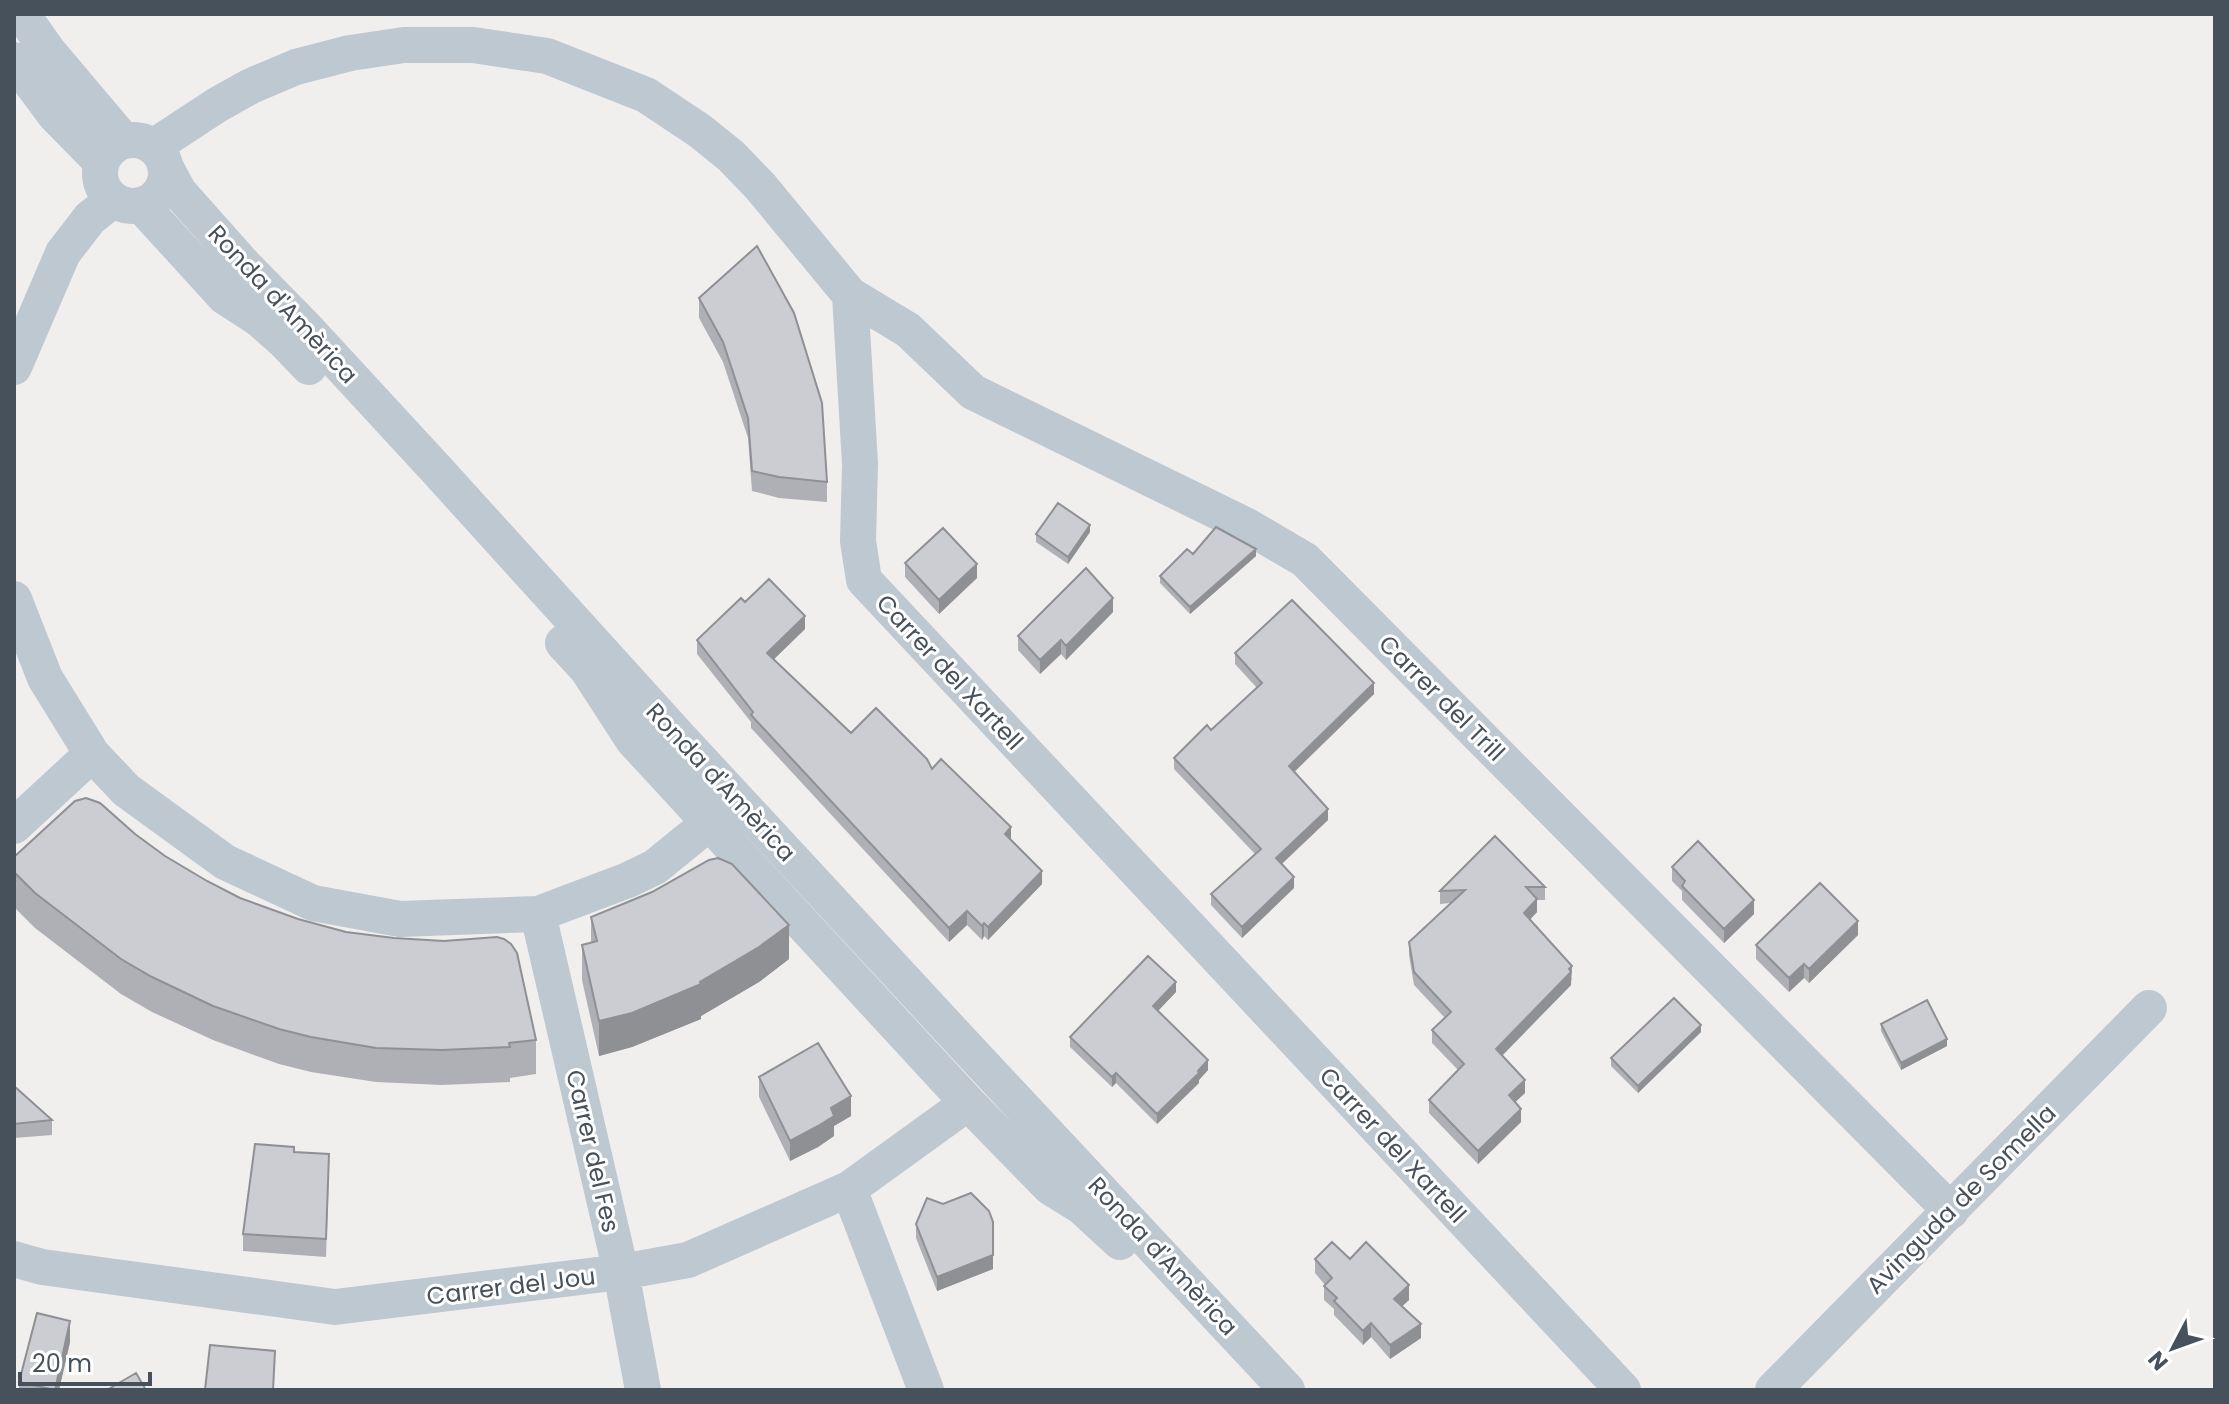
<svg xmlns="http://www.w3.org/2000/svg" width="2229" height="1404" viewBox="0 0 2229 1404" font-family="Poppins,sans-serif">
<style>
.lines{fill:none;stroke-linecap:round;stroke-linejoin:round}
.minor{stroke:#bec8d0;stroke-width:36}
.wall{fill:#afb0b5}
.shaded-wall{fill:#8e9094}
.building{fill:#cbcdd3;stroke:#8e9094;stroke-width:2}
.labels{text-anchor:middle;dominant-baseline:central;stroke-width:6;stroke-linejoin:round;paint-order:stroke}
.street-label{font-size:24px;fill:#46515b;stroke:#fff}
</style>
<rect width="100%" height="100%" fill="#f1eeee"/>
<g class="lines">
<path class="minor" d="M22,14L48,51L124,141
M14,60L55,115L101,162
M100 173a33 33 0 1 1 66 0a33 33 0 1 1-66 0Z
M153,147L217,105L251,86L296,67L350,53L404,45H473L547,56L646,95L700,131L731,156L760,186L850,295L860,464L858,541L864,580L1623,1390
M165,166L179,192L244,265L304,326L436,469L679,737L970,1051L1287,1390
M141,205L225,297L259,319L284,341L309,367
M850,295L908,330L973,392L1247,526L1305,560L1951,1211
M14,367L63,253L90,218L113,200
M14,599L45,678L92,754L126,790L225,862L313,903L400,919L538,914L628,880L655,867L709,823
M563,643L587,669L633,740L968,1103L1050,1187L1082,1207L1120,1242
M14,826L92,754
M538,914L621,1272L643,1390
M849,1189L926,1390
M14,1259L42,1267L335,1307L621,1272L688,1260L849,1189L968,1103
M1773,1390L2149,1008"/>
</g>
<path class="wall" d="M699,298L827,482V502L779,498L752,491L748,438L723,362L699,318Z
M1090,532L1068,564L1036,542V534Z
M1193,554L1256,556L1190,614L1160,583V576Z
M905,563L977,578L939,614L905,577Z
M745,602L805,629L774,659L851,733L932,769L1011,841L1042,884L988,940L984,936L982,940L967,925L949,942L751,728V722L697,654V640Z
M1113,612L1066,660L1061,654L1040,674L1018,650V636Z
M1235,653L1374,694L1294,772L1328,820L1282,864L1294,888L1242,938L1211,905V894L1255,854L1174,769V758L1211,730L1257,688L1235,664Z
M135,834L165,856L207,881L240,898L536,1040V1074L510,1078V1082L442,1085L376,1082L311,1072L279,1064L213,1040L152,1012L121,994L35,928L14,907V857Z
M1672,867L1754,914L1724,943L1682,900V891L1672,881Z
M1545,887V900H1537V912L1530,919L1572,979L1571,980V985L1502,1055L1525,1093L1515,1102L1521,1122L1478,1164L1429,1113V1100L1458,1070L1432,1043V1030L1445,1018L1414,985L1409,955V942L1450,903L1440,904V891Z
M591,917L789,959L759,982L701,1016V1019L632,1047L599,1056L582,980V945L591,943Z
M1858,935L1809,983L1804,978L1789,992L1756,959V945Z
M1176,992L1158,1011L1208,1070L1199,1080V1083L1157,1124L1116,1083L1112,1087L1070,1047V1037Z
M1881,1024L1947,1046L1901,1070L1881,1031Z
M1701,1032L1638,1093L1611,1066V1058Z
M759,1077L851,1116L834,1126V1136L818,1147L790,1161L759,1097Z
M14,1086L52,1120V1135L14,1138Z
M294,1152L329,1171L326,1257L243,1251V1234Z
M993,1222V1269L937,1291L916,1238V1224Z
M1315,1259H1350L1409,1300L1402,1306L1421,1338L1390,1359L1371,1337L1363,1345L1334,1315V1309L1324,1300V1286L1325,1285L1315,1273Z
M70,1342L59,1390H19V1382Z"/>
<path class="shaded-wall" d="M1090,525V532L1068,564V557Z
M1256,549V556L1190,614V607Z
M977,564V578L939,614V600Z
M1113,598V612L1066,660V646Z
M805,616V629L767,666V653Z
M1061,640V654L1040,674V660Z
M1374,683V694L1289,777V766Z
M1328,809V820L1276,869V858Z
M1011,827V841L1005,834Z
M1042,871V884L988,940V927Z
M1294,877V888L1242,938V927Z
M1537,899V912L1524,926V913Z
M1754,900V914L1724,943V929Z
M967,911V925L949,942V928Z
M1858,921V935L1809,983V969Z
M984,923V936L982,940V926Z
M789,925V959L759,982L701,1016V1019L632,1047L599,1056V1021L700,982Z
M1804,964V978L1789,992V978Z
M1572,966L1571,985L1496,1062V1049Z
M1176,982V992L1153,1016V1006Z
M1701,1025V1032L1638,1093V1086Z
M1947,1039V1046L1901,1070V1063Z
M1208,1060V1070L1199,1080V1083L1157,1124V1114Z
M1116,1073V1083L1112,1087V1077Z
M1525,1080V1093L1509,1108V1095Z
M851,1096V1116L834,1126V1136L818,1147L790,1161V1141L831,1108Z
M1521,1109V1122L1478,1164V1151Z
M993,1255V1269L937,1291V1277Z
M1409,1285V1300L1394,1314V1299Z
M70,1321V1342L59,1390H55Z
M1371,1323V1337L1363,1345V1331Z
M1421,1324V1338L1390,1359V1345Z"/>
<path class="building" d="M757,246L794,313L822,403L827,482L779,477L752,471L748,418L723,342L699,298Z
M1058,503L1090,525L1068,557L1036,534Z
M1216,527L1256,549L1190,607L1160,576L1187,549L1193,554Z
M943,528L977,564L939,600L905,563Z
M1086,568L1113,598L1066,646L1061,640L1040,660L1018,636Z
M769,579L805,616L767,653L851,733L876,708L927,759L932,769L941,759L1011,827L1005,834L1042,871L988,927L984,923L982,926L967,911L949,928L751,715L753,712L697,640L741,598L745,602Z
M1292,600L1374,683L1289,766L1328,809L1276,858L1294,877L1242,927L1211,894L1261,849L1174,758L1207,725L1211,730L1262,683L1235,653Z
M86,798L100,803L135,834L165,856L207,881L240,898L298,919L346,932L394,938L444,941L497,937L504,939L511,944L517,953L536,1040L509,1043L510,1047L442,1050L376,1048L311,1037L279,1029L213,1006L152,977L121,959L35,893L14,872V857L75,801Z
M1495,836L1545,887H1526L1537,899L1524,913L1572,966L1569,969L1571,972L1496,1049L1525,1080L1509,1095L1521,1109L1478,1151L1429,1100L1464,1064L1432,1030L1451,1012L1414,972L1409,942L1465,890L1440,891Z
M1698,841L1754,900L1724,929L1682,886L1685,881L1672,867Z
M718,858L732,864L789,925L759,947L700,982L701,984L632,1013L599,1021L582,945L597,941L591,917L652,892L709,860Z
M1820,883L1858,921L1809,969L1804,964L1789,978L1756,945Z
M1148,956L1176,982L1153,1006L1208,1060L1198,1071L1199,1073L1157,1114L1116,1073L1112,1077L1070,1037Z
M1674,998L1701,1025L1638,1086L1611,1058Z
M1927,1000L1947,1039L1901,1063L1881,1024Z
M818,1043L851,1096L831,1108L834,1116L818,1126L790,1141L759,1077Z
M14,1086L52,1120L14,1124Z
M255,1144L294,1147V1152L329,1154L326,1239L243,1234Z
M971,1193L989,1211L993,1222V1255L937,1277L916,1224L927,1198L943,1204Z
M1332,1242L1350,1259L1366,1242L1409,1285L1394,1299L1421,1324L1390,1345L1371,1323L1363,1331L1334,1301L1337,1298L1324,1286L1332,1278L1315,1259Z
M37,1313L70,1321L55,1390L19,1382Z
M210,1345L275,1351L273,1390H205Z
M136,1373L146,1390H107Z"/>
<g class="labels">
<g class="street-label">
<text transform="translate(283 304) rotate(47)">Ronda d'Amèrica</text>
<text transform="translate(950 672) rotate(47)">Carrer del Xartell</text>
<text transform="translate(1442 698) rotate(45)">Carrer del Trill</text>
<text transform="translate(721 782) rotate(47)">Ronda d'Amèrica</text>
<text transform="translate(1393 1145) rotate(47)">Carrer del Xartell</text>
<text transform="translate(593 1151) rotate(77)">Carrer del Fes</text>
<text transform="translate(1961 1199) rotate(-45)">Avinguda de Somella</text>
<text transform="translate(1163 1256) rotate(47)">Ronda d'Amèrica</text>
<text transform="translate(511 1286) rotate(-7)">Carrer del Jou</text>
</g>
</g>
<rect width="2229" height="1404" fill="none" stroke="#46515b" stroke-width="32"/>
<g transform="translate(2173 1348) rotate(229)" stroke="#ffffff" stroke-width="6" paint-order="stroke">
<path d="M0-6L14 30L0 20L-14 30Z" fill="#46515b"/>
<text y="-12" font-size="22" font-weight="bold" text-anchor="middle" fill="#46515b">N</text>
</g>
<path d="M20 1372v12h130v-12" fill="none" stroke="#46515b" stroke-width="4"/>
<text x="32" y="1372" font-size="24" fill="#46515b" stroke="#ffffff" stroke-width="6" paint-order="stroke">20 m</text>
</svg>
